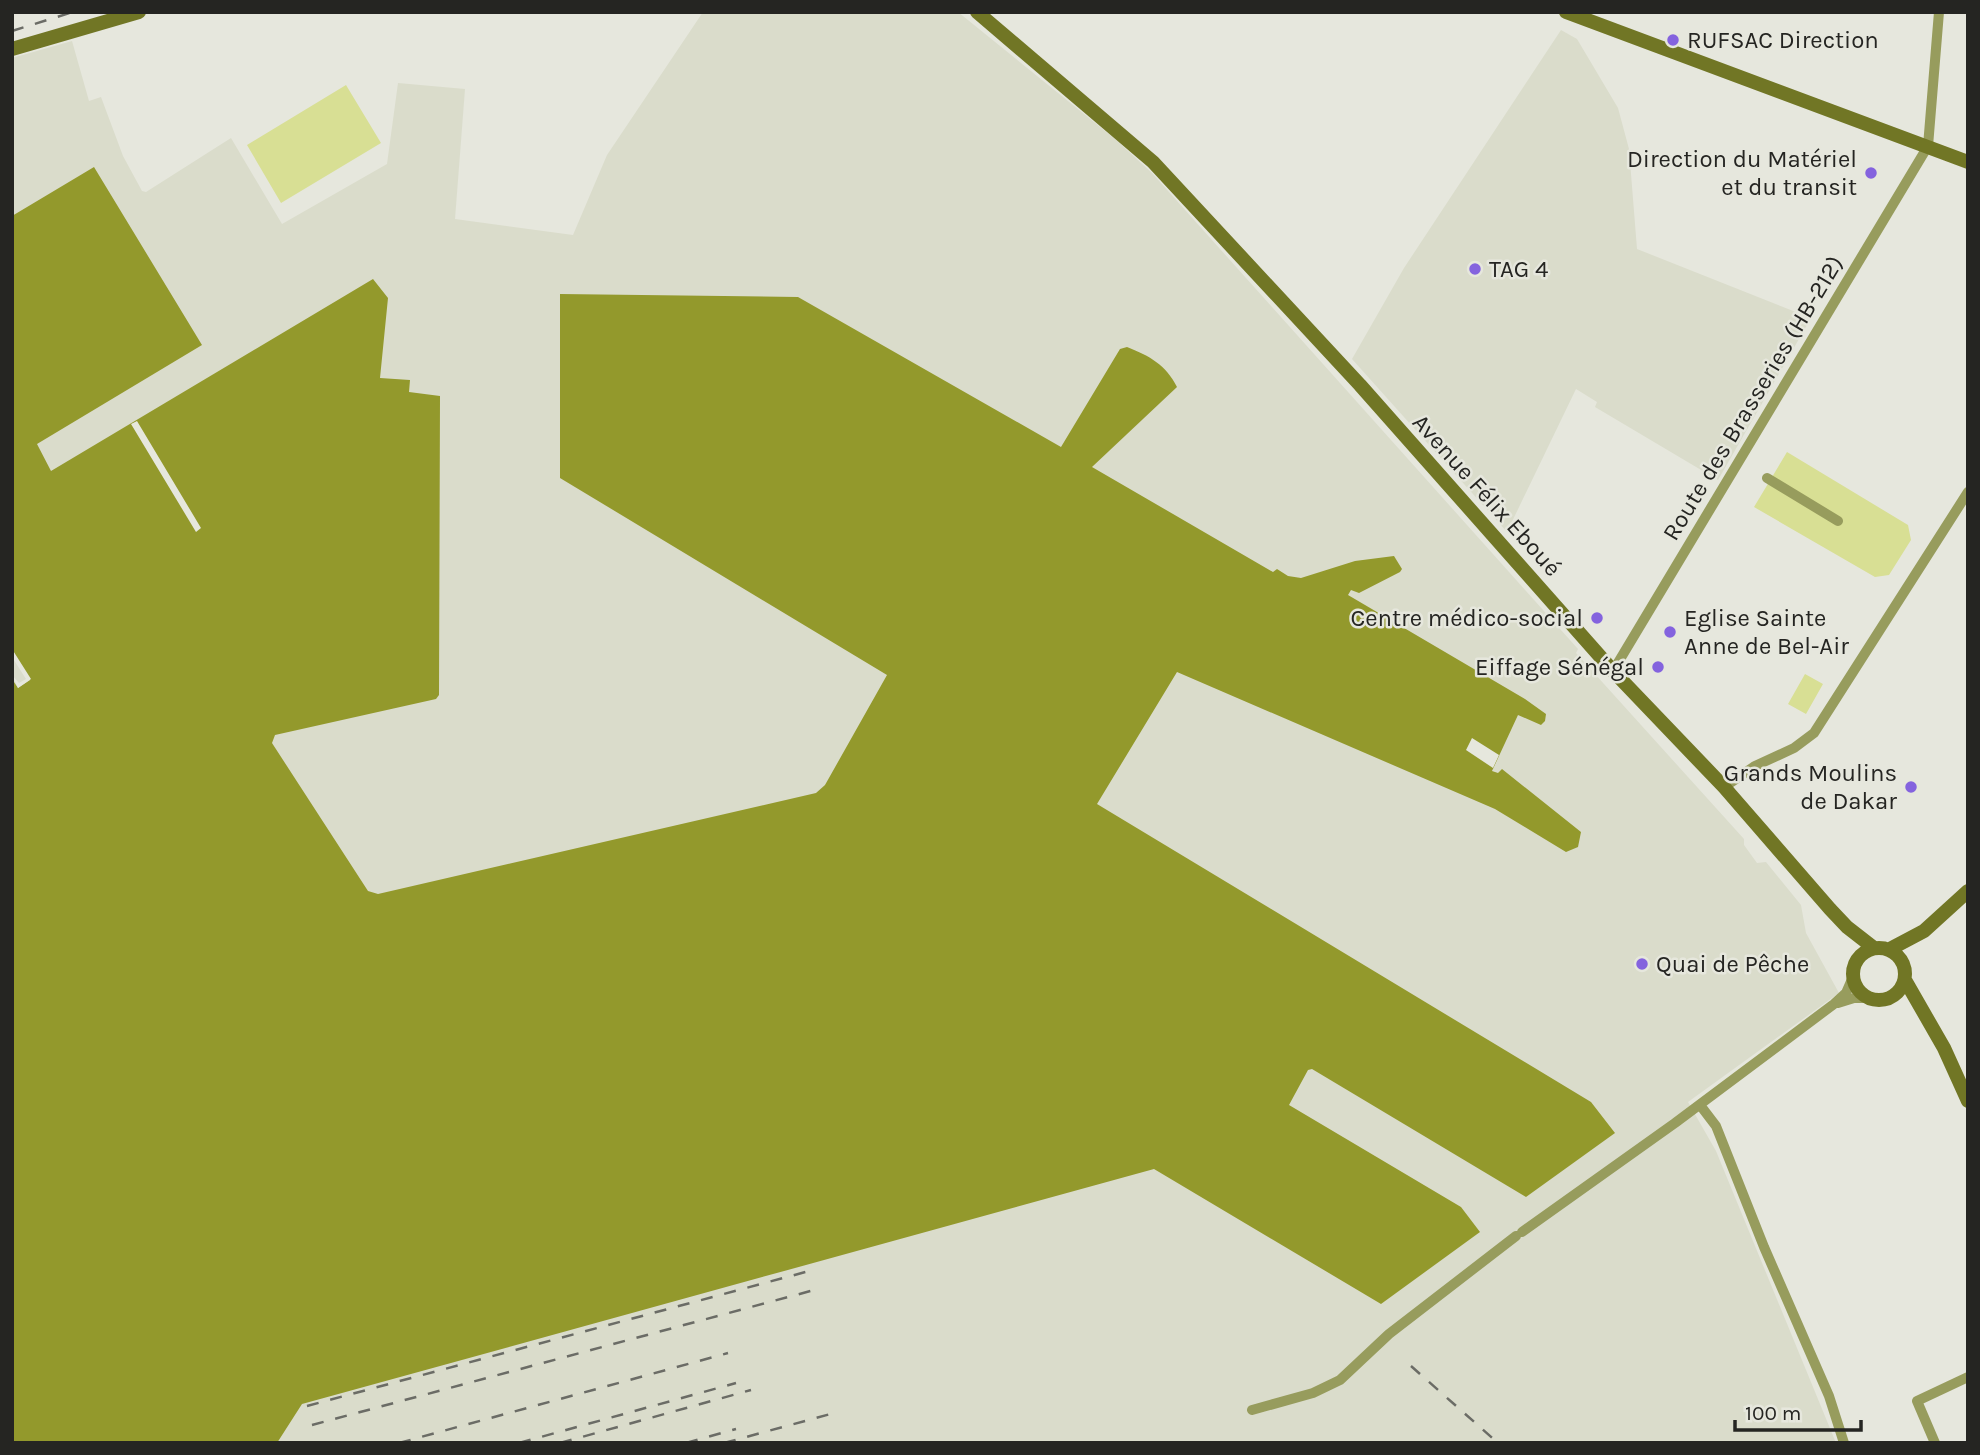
<svg xmlns="http://www.w3.org/2000/svg" width="1980" height="1455" viewBox="0 0 1980 1455" font-family="Karla,sans-serif">
<style>
.built{fill:#dadccb}
.green{fill:#d8df94}
.water{fill:#93992c}
.pier{fill:#e6e7dd}
.lines{fill:none;stroke-linecap:round;stroke-linejoin:round}
.street{stroke:#979c5d;stroke-width:10}
.secondary{stroke:#717625;stroke-width:14}
.rail{stroke:#6b6c66;stroke-width:2.5;stroke-dasharray:12 12;stroke-linecap:butt}
.poi-dot{fill:#8463de;stroke:#e6e7dd;stroke-width:2.5}
.labels{text-anchor:middle;dominant-baseline:central;stroke-width:5;stroke-linejoin:round;paint-order:stroke}
.poi-label{font-size:24px;fill:#252522;stroke:#e6e7dd;text-anchor:start}
.street-label{font-size:24px;fill:#252522;stroke:#e6e7dd}
</style>
<rect width="100%" height="100%" fill="#e6e7dd"/>
<path class="built" d="M703,12H958L1115,139L1152,173L1578,649L1576,653L1744,839V845L1757,863L1766,862L1801,905L1806,933L1839,993L1688,1102L1716,1151L1836,1443H12V58L72,41L89,101L101,97L123,156L142,191L146,192L231,138L282,224L387,164L398,83L465,89L455,219L573,235L607,155Z
M1561,30L1577,39L1618,108L1629,149L1637,249L1811,318L1718,480L1595,407L1597,402L1576,389L1507,532L1352,359L1404,268Z"/>
<path class="green" d="M346,85L381,143L281,203L247,145Z
M1787,452L1908,525L1911,540L1889,575L1875,577L1754,507Z
M1805,674L1823,684L1806,714L1788,704Z"/>
<path class="water" d="M94,167L202,345L37,444L51,471L373,279L388,298L380,378L410,380L409,392L440,396L439,695L436,699L275,735L272,743L368,891L378,894L816,793L825,785L887,675L560,478V294L798,297L1061,447L1120,349L1127,347C1150,356 1166,365 1177,387L1092,467L1273,572L1277,569L1288,576L1301,578L1355,561L1394,556L1402,569L1400,572L1359,593L1351,590L1348,595L1525,699L1546,714L1545,721L1541,725L1518,715L1492,771L1498,773L1502,769L1581,832L1578,847L1566,852L1495,809L1177,672L1097,804L1591,1102L1615,1133L1526,1197L1312,1069L1308,1070L1289,1105L1461,1207L1480,1232L1381,1304L1154,1169L302,1404L277,1443H12V679L18,688L30,680L12,650V216Z"/>
<path class="pier" d="M137,421L201,528L196,532L131,424Z
M12,649L31,679L18,688L12,675L19,683L26,679L12,657Z
M1472,738L1499,755L1493,768L1466,750Z"/>
<g class="lines">
<path class="street" d="M1767,478L1838,521
M1613,671L1928,146L1939,12
M1724,787L1755,766L1794,748L1814,733L1968,492
M1838,1003L1854,998H1869
M1700,1105L1716,1126L1764,1247L1829,1396L1844,1443
M1522,1232L1675,1123L1834,1004L1846,993L1853,977
M1252,1410L1313,1393L1340,1380L1389,1334L1516,1236
M1935,1443L1917,1401L1968,1377"/>
<path class="secondary" d="M977,12L1153,162L1360,385L1613,671L1724,787L1830,909L1847,927L1874,948
M1566,12L1968,162
M12,49L139,12
M1853 974a26 26 0 1 1 52 0a26 26 0 1 1-52 0Z
M1890,949L1924,931L1968,891
M1905,980L1944,1048L1968,1101"/>
<path class="rail" d="M12,13L13,12
M12,31L73,12
M1411,1366L1498,1443
M307,1406L813,1270
M312,1425L818,1289
M399,1443L728,1353
M519,1443L736,1383
M560,1443L751,1390
M686,1443L736,1429
M724,1443L838,1412
M845,1443H846
M1304,1443H1349"/>
</g>
<g class="poi-dot">
<circle cx="1673" cy="40" r="7"/>
<circle cx="1871" cy="173" r="7"/>
<circle cx="1475" cy="269" r="7"/>
<circle cx="1597" cy="618" r="7"/>
<circle cx="1670" cy="632" r="7"/>
<circle cx="1658" cy="667" r="7"/>
<circle cx="1911" cy="787" r="7"/>
<circle cx="1642" cy="964" r="7"/>
</g>
<g class="labels">
<g class="poi-label">
<text x="1687" y="40">RUFSAC Direction</text>
<text x="1857" y="159" text-anchor="end">Direction du Matériel<tspan x="1857" dy="28">et du transit</tspan></text>
<text x="1489" y="269">TAG 4</text>
<text x="1583" y="618" text-anchor="end">Centre médico-social</text>
<text x="1684" y="618">Eglise Sainte<tspan x="1684" dy="28">Anne de Bel-Air</tspan></text>
<text x="1644" y="667" text-anchor="end">Eiffage Sénégal</text>
<text x="1897" y="773" text-anchor="end">Grands Moulins<tspan x="1897" dy="28">de Dakar</tspan></text>
<text x="1656" y="964">Quai de Pêche</text>
</g>
<g class="street-label">
<text transform="translate(1753 398) rotate(-59)">Route des Brasseries (HB-212)</text>
<text transform="translate(1487 495) rotate(48)">Avenue Félix Eboué</text>
</g>
</g>
<rect width="1980" height="1455" fill="none" stroke="#252522" stroke-width="28"/>
<path d="M1735 1420v10h126v-10" fill="none" stroke="#252522" stroke-width="3.5"/>
<text x="1745" y="1420" font-size="21" fill="#252522" stroke="#e6e7dd" stroke-width="5" paint-order="stroke">100 m</text>
</svg>
